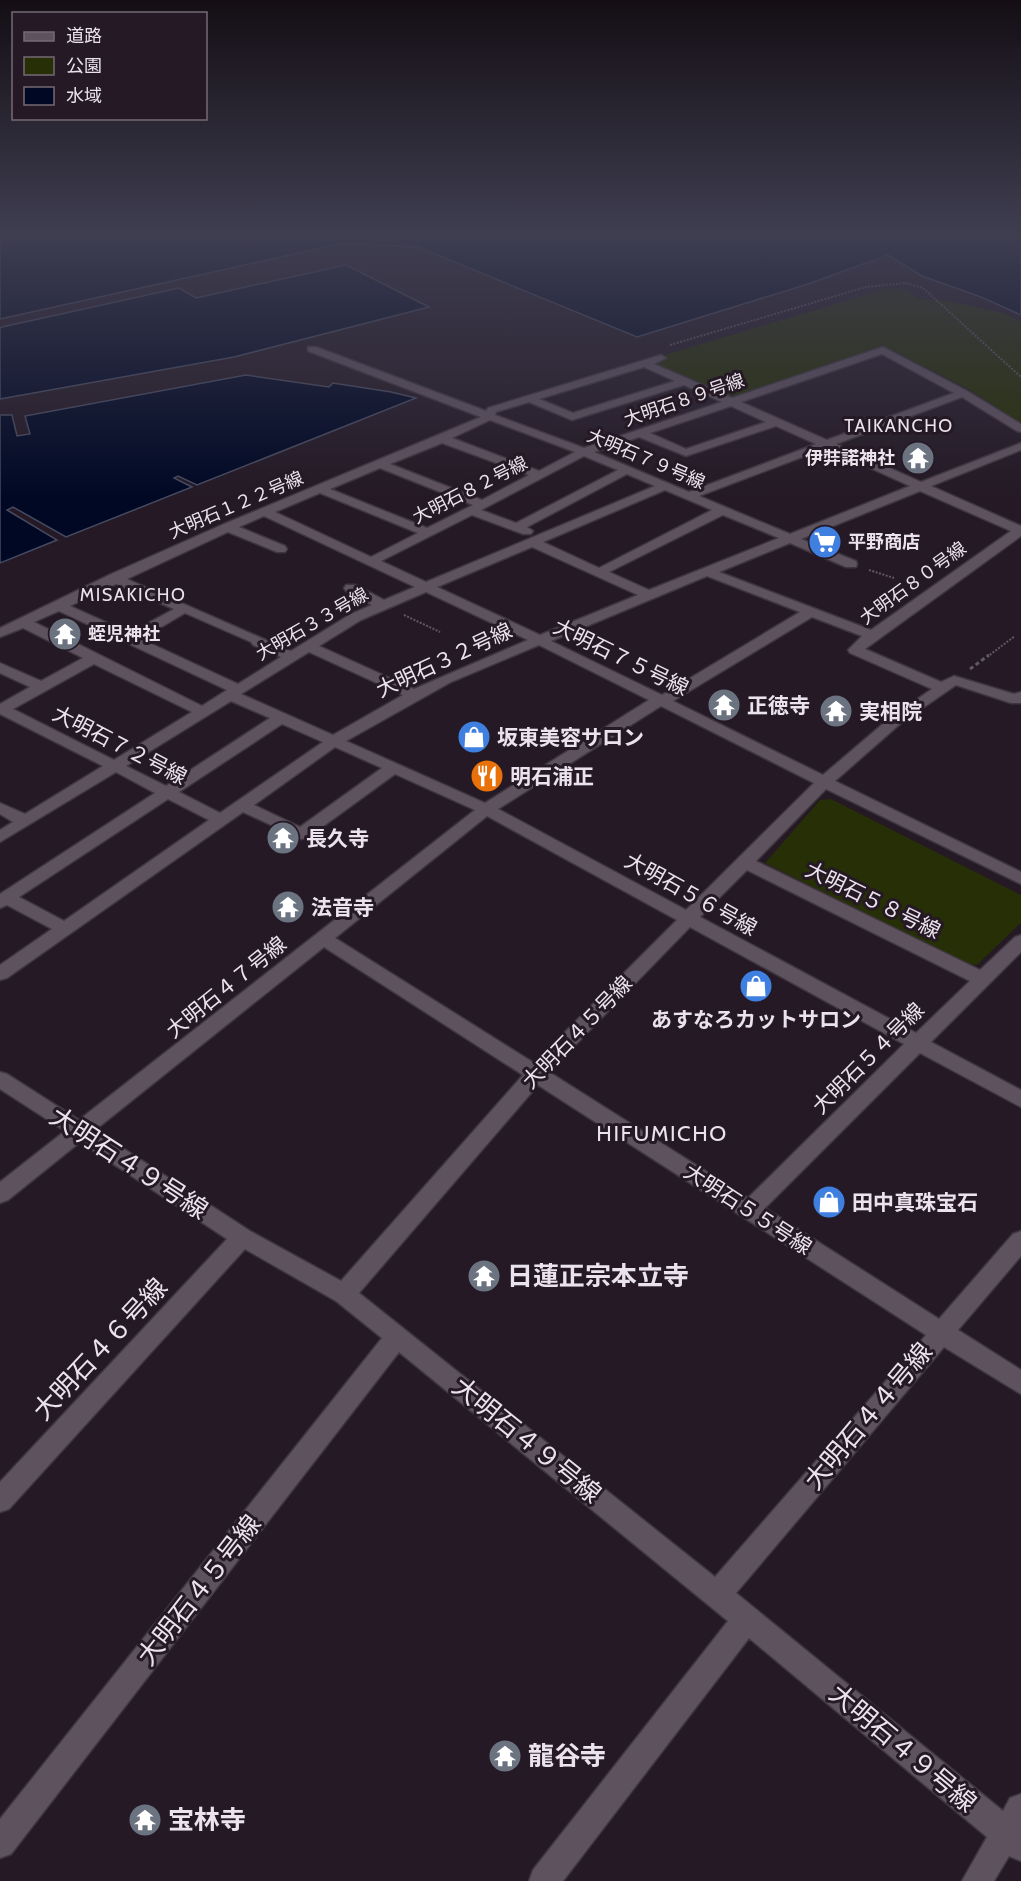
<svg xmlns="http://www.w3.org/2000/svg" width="1021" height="1881" viewBox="0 0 1021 1881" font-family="Cabin,'Noto Sans JP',sans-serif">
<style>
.green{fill:#262f05}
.water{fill:#000824;stroke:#464a60;stroke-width:1.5}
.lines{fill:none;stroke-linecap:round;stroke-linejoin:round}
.minor-casing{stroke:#3e363f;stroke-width:3}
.path-far1{stroke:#625863;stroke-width:2;stroke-dasharray:2 1.5;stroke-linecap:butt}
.path{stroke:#625863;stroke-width:3;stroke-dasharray:4 3;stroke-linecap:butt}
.minor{fill:#5f525f;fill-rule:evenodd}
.labels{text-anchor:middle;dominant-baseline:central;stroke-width:6;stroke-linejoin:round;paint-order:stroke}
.far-street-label{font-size:18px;fill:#ebe3eb;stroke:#241925}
.far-neighbourhood-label{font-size:18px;letter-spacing:1.5px;fill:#ebe3eb;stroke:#241925}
.far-poi-label{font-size:18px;font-weight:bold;fill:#ebe3eb;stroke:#241925;text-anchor:start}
.street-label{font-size:21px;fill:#ebe3eb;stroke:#241925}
.poi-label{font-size:21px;font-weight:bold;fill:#ebe3eb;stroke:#241925;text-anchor:start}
.neighbourhood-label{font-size:22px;letter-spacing:1.5px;fill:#ebe3eb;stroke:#241925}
.near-street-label{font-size:26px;fill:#ebe3eb;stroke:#241925}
.near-poi-label{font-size:26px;font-weight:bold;fill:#ebe3eb;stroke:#241925;text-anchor:start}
</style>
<rect width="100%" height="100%" fill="#241925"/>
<path class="green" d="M889,288L907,290L918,299L949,301L1004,313L1021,322V424L970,390L884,346L741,394L728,396L667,370L651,359Z
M831,799L1021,895V923L977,965L967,964L765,863L820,800Z"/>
<path class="water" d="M0,233H1021V315L981,297L922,276L888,255L808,284L637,337L418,247L344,243L0,319Z
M346,265L429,307L234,357L0,399V328L2,327L179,288L196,298Z
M246,375L329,387L333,383L391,392L416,398L197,485L178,476L174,478L192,487L66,537L13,507L7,510L57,540L0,563V415H12L17,436L30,434L25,416Z"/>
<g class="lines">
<g class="minor-casing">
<path id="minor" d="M308,347H316L486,411L488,408L661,355L666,358L654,364L732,398L883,347L967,391L1021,424V432L1017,431L962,397L836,444L921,482L1021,443V450L931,486L1021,526V536L865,649L941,682L954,676L1014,694L1021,692V703H1011L956,685L901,723L835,781L1021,872V884L826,789L756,861L980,970L1015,937L1021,935V952L931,1042L1021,1090V1107L920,1053L765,1208L939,1319L1013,1234L1021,1231V1256L958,1330L1021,1370V1394L944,1347L736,1593L1003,1811L1010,1798L1021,1794V1861L1009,1856L994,1881H962L987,1837L749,1638L563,1881H529L533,1870L728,1621L399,1352L11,1854L0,1858V1819L382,1338L336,1301L245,1249L9,1509L0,1512V1482L227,1239L80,1142L8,1200L0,1203V1182L65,1131L0,1089V1072L7,1074L79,1120L475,810L395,774L307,838L301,839L243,812L7,978L0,980V965L52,929L7,905L0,908V894L155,793L116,772L0,842V830L13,822L0,814V803L25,814L103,766L0,714V704L30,687L0,673V663L41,681L83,658L23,628L0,637V628L109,575L224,524L481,417L308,351ZM882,354L954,393L827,440L741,402ZM644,367L675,381L573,413L539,399ZM684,385L722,402L584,448L495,415L496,412L529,402L572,420ZM731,406L766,422L686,449L650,433ZM490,420L575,452L539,471L452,438ZM776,426L816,444L689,492L594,452L639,437L686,456ZM442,443L529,475L482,500L390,464ZM826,448L910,486L790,534L699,496ZM584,456L618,470L516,523L481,510ZM380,468L473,505L427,528L330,489ZM627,474L655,486L426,582L381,561L472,515L523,534H531L533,531L527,527ZM665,490L712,510L599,568L543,542ZM920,491L1011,531L871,630L719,572L790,543L846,567H856L857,564L856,561L801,539ZM320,493L418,533L371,557L275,512ZM723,515L779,538L649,590L609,572ZM264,516L415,587L384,600L356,585H346L344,588L346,591L372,605L351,614L291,651L127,579L228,532L277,552H285L287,549L285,546L239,527ZM532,547L638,595L540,635L437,587ZM707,576L800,612L662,695L551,641ZM116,584L174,609L130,633L70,606ZM426,592L528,640L414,689L319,646L361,620ZM59,611L227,690L202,706L34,622ZM185,613L251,642L253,645L281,657L238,684L141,639ZM812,617L862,636L848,650L850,653L932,689L891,717L823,775L673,701ZM539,645L649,700L485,803L346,741L451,682ZM309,652L403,695L333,735L241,694ZM94,664L192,712L114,760L13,709ZM231,701L270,718L166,786L126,766ZM661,706L814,783L686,910L498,809ZM282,724L323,742L220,813L179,792ZM335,747L382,768L300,827L254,805ZM168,799L209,820L64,921L19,897ZM487,816L677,920L534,1063L335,938ZM747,870L970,981L916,1033L700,917ZM690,927L904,1044L748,1198L549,1072ZM324,947L523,1075L341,1281L250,1231L95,1130ZM538,1085L926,1335L715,1577L359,1293Z"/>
</g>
<path class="path-far1" d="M670,345L866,287L906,283L923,288L1021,377
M869,570L894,578
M404,615L440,632
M987,657L1015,636"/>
<path class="path" d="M970,669L989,655"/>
<use href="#minor" class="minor"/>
</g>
<linearGradient id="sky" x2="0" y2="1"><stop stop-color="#140e14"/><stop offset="0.47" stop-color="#3f3e51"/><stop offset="1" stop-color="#3f3e51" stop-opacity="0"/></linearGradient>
<rect width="1021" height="497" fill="url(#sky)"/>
<defs>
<g id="temple-disc" transform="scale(1.725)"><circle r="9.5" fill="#6b7280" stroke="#241925"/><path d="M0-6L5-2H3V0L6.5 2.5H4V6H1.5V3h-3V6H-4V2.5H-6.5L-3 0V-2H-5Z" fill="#fff"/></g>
<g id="supermarket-disc" transform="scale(1.725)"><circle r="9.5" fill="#3f7fe0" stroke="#241925"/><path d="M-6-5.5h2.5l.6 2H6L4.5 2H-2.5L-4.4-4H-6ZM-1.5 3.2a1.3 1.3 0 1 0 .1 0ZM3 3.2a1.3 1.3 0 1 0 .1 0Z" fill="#fff"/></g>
<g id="shop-disc" transform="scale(1.725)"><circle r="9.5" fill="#3f7fe0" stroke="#241925"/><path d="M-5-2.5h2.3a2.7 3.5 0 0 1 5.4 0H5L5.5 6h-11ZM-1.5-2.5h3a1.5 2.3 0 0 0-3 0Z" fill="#fff"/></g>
<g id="restaurant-disc" transform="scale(1.725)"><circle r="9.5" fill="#e8710a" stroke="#241925"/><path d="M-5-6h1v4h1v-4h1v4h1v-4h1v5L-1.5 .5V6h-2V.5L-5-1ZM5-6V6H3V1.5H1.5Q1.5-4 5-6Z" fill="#fff"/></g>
</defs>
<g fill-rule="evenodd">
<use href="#temple-disc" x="918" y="458"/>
<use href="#supermarket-disc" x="825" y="542"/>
<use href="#temple-disc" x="65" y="634"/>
<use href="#temple-disc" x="724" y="705"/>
<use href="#temple-disc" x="836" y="711"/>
<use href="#shop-disc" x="474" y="737"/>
<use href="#restaurant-disc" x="487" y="776"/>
<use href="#temple-disc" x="283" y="838"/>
<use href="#temple-disc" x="288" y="907"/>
<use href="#shop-disc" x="756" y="986"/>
<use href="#shop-disc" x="829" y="1202"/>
<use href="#temple-disc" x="484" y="1276"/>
<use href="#temple-disc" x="505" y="1756"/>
<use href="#temple-disc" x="145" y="1820"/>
</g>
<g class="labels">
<g class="far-street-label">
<text transform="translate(684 400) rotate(-19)">大明石８９号線</text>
<text transform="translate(646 459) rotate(23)">大明石７９号線</text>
<text transform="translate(470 490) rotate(-27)">大明石８２号線</text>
<text transform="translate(236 505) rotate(-23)">大明石１２２号線</text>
<text transform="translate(913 583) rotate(-36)">大明石８０号線</text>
<text transform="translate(312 624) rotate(-30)">大明石３３号線</text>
</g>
<g class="far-neighbourhood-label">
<text x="899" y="426">TAIKANCHO</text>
<text x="133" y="595">MISAKICHO</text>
</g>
<g class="far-poi-label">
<text x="895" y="458" text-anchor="end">伊弉諾神社</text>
<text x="848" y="542">平野商店</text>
<text x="88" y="634">蛭児神社</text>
</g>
<g class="street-label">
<text transform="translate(621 657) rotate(26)">大明石７５号線</text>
<text transform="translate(444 660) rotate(-25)">大明石３２号線</text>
<text transform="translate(120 745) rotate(27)">大明石７２号線</text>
<text transform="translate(691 894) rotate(29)">大明石５６号線</text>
<text transform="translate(873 900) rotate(26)">大明石５８号線</text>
<text transform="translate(226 987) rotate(-39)">大明石４７号線</text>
<text transform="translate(577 1032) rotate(-46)">大明石４５号線</text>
<text transform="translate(868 1058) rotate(-45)">大明石５４号線</text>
<text transform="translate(748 1209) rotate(33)">大明石５５号線</text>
</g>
<g class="poi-label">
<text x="747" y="705">正徳寺</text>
<text x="859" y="711">実相院</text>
<text x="497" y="737">坂東美容サロン</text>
<text x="510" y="776">明石浦正</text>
<text x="306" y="838">長久寺</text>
<text x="311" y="907">法音寺</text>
<text x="756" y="1019" text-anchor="middle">あすなろカットサロン</text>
<text x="852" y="1202">田中真珠宝石</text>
</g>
<g class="neighbourhood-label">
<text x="662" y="1133">HIFUMICHO</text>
</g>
<g class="near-street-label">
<text transform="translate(129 1163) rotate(33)">大明石４９号線</text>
<text transform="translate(100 1349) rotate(-47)">大明石４６号線</text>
<text transform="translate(868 1416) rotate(-50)">大明石４４号線</text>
<text transform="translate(527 1440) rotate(39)">大明石４９号線</text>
<text transform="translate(199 1590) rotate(-52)">大明石４５号線</text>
<text transform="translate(903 1748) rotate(40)">大明石４９号線</text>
</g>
<g class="near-poi-label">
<text x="507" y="1276">日蓮正宗本立寺</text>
<text x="528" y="1756">龍谷寺</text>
<text x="168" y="1820">宝林寺</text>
</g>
</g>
<rect x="12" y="12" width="195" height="108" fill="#241925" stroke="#746a74" stroke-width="1.5"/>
<rect x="24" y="32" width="30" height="9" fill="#5f525f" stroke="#746a74" stroke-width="1.5"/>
<text x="66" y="42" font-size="18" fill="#ebe3eb">道路</text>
<rect x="24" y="57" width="30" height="18" fill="#262f05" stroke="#746a74" stroke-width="1.5"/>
<text x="66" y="72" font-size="18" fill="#ebe3eb">公園</text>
<rect x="24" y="87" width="30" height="18" fill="#000824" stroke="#746a74" stroke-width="1.5"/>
<text x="66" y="102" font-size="18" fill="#ebe3eb">水域</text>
</svg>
